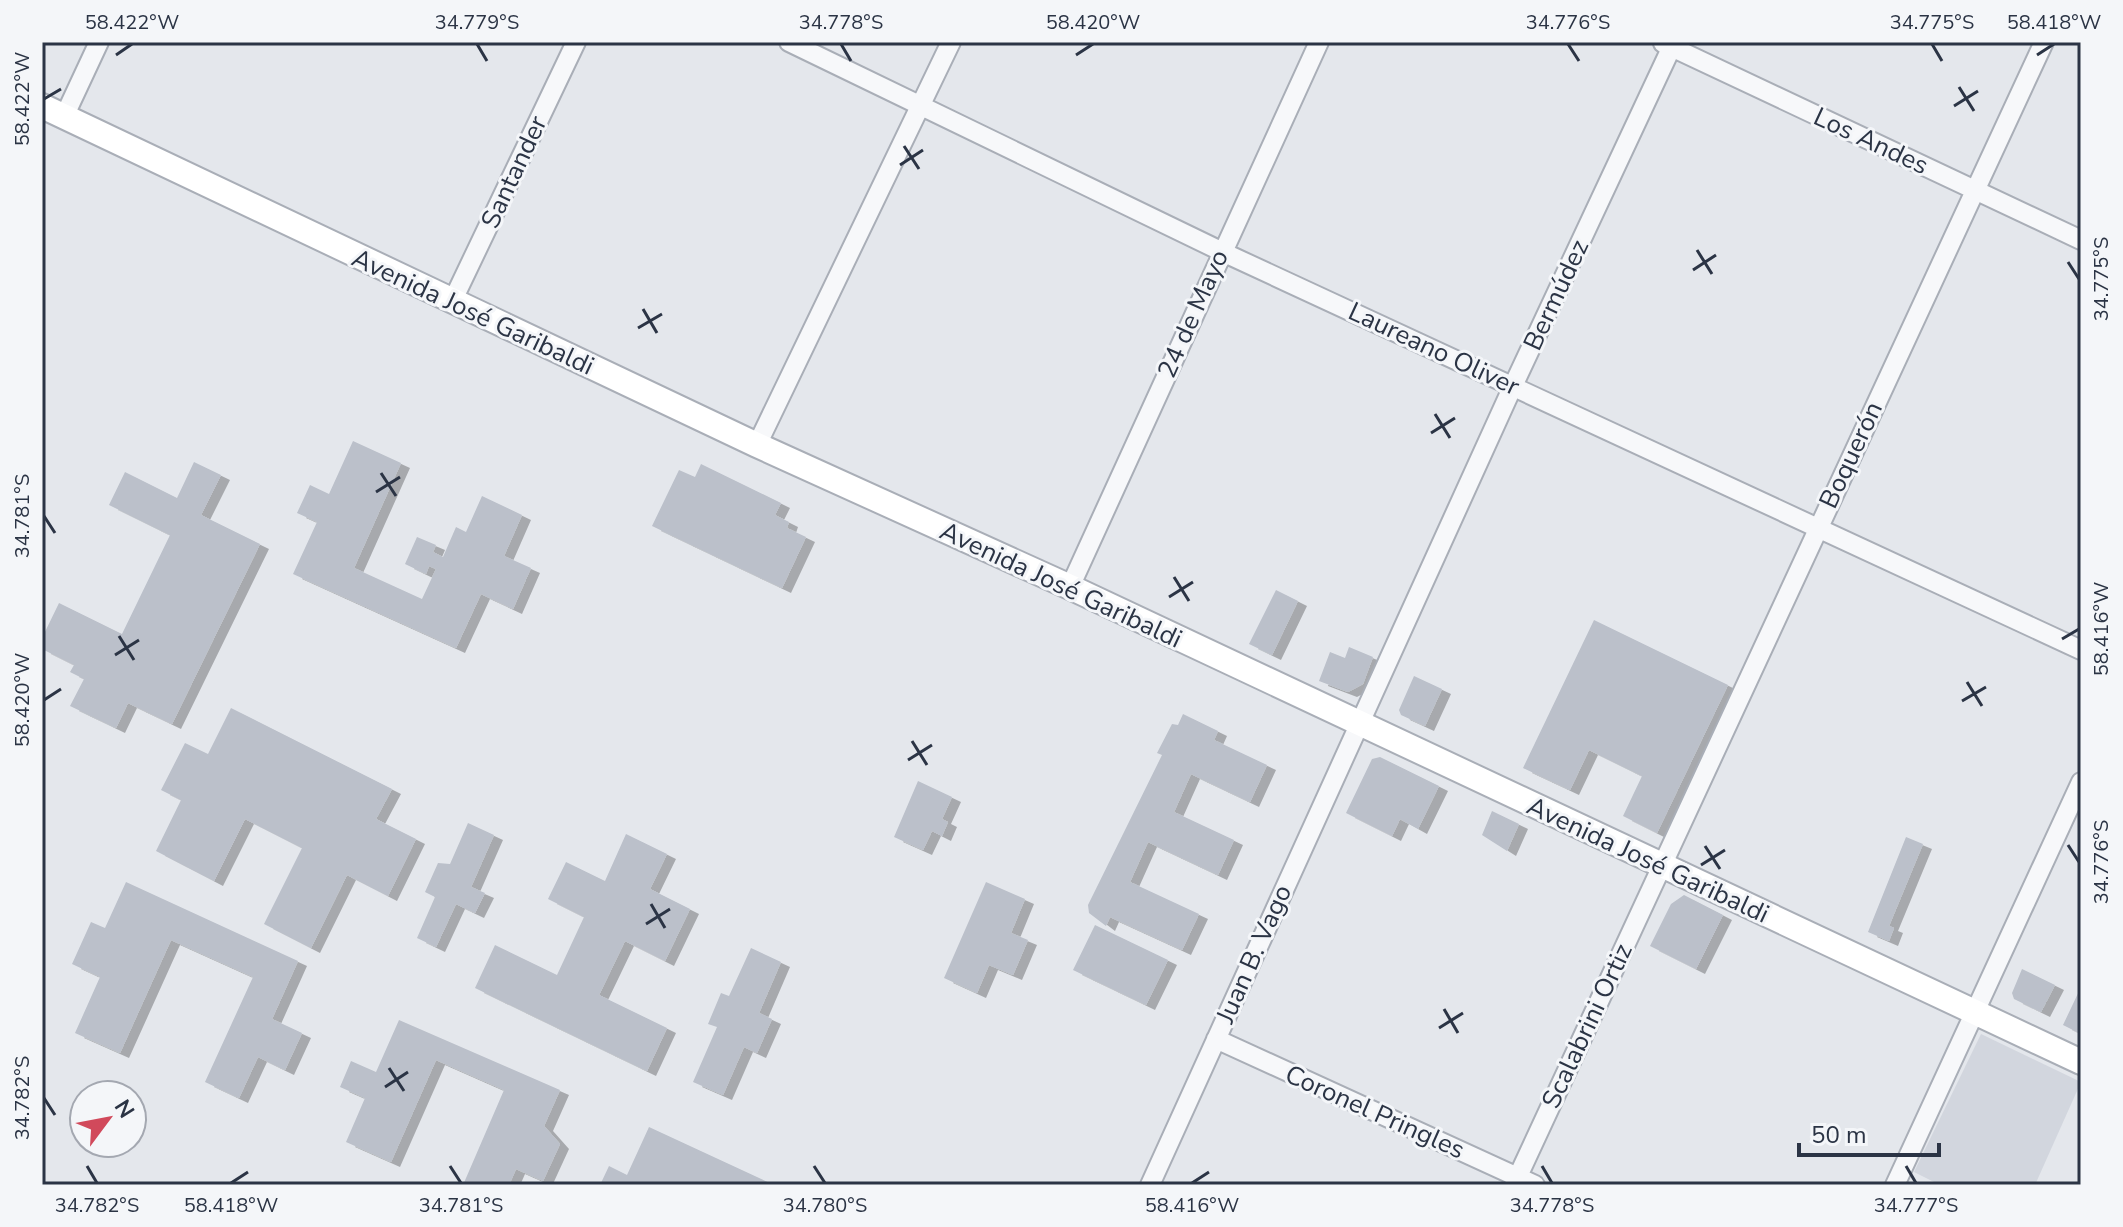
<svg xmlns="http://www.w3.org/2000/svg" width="2123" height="1227" viewBox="0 0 2123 1227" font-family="'Nunito Sans',sans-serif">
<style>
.built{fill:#d2d6de}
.building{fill:#bbc0ca;filter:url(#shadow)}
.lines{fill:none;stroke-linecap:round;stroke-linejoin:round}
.minor-casing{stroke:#a9aeb7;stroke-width:22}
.secondary-casing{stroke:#a9aeb7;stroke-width:28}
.minor{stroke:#f7f8fa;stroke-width:18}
.secondary{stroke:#fff;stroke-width:24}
.ticks{fill:none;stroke:#2b3445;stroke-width:3}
.labels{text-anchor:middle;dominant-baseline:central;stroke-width:6;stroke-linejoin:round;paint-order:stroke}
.street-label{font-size:26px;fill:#2b3445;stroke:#f4f6f9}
.neatline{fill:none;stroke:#2b3445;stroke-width:3}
.ticks-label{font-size:20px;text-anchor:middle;fill:#2b3445}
</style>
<defs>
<filter id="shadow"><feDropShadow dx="9" dy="5" stdDeviation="0" flood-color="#0004"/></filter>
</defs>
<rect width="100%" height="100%" fill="#e4e7ec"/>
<path class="built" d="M1981,1034L2081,1082L2035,1185H1940L1914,1172Z"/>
<path class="building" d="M353,441L401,463L354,568L422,599L436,569L429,566L426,574L405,564L417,537L436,545L433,552L443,557L456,527L466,532L482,496L522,515L504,556L531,568L513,609L481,594L456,648L293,574L317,522L297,513L310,485L329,494Z
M194,462L221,475L201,515L260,544L172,724L128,703L116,728L70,706L84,679L70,672L74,665L42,649V638L59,603L122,634L170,535L109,505L125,472L177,498Z
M701,464L781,503L775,515L789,522L787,528L806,537L782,588L652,526L679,470L695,477Z
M1276,590L1298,601L1272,655L1249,644Z
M1594,620L1728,685L1657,833L1623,816L1642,776L1589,750L1570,790L1523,768Z
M1349,647L1373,657L1363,684L1348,692L1319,681L1330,652L1345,658Z
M1414,676L1442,689L1425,726L1401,715L1399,710Z
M231,708L392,789L376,819L416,839L388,896L347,875L311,948L264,924L302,848L245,819L214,881L156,851L181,800L161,790L185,743L208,754Z
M1183,714L1218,731L1214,740L1267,765L1250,802L1191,774L1174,812L1234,840L1218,875L1148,842L1130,882L1199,914L1182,950L1110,917L1106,926L1089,913L1088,905L1162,755L1157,753L1172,724L1178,725Z
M1380,757L1439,786L1418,829L1400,819L1392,836L1346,813L1372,759Z
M918,781L952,797L942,819L948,822L942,836L932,831L923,850L894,837Z
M1492,811L1519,824L1507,851L1482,835Z
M468,823L494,835L471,887L485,893L475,913L456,904L436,947L417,938L435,897L425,892L438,863L450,864Z
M626,834L667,854L650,889L690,909L665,961L625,941L599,995L667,1028L647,1071L475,988L495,945L557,975L584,917L548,899L566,862L605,881Z
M1906,837L1923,844L1889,926L1894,928L1889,941L1868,932Z
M126,882L298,961L272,1019L302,1033L285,1070L258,1057L239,1098L205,1082L253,977L171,940L120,1053L75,1033L100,977L72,964L91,922L105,928Z
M986,882L1025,899L1011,933L1028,940L1013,975L989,965L977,993L944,978Z
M1684,895L1723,915L1696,969L1650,946L1671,904Z
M1095,925L1168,960L1146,1005L1073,970Z
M751,948L781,962L759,1013L772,1019L757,1053L744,1047L723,1095L693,1082L717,1027L708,1024L721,993L729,996Z
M2022,969L2055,985L2041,1012L2014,999L2012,993Z
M2081,987V1034L2063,1025Z
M399,1020L560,1090L544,1126L560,1144L543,1181L516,1169L509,1185H463L504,1090L436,1060L391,1162L346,1142L365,1098L340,1087L351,1061L376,1072Z
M649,1127L774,1185H600L609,1166L627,1175Z"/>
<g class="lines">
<g class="minor-casing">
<path id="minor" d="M789,42L1229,255L2081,650
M1663,43L2081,240
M64,117L99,42
M452,302L576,42
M757,445L951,42
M1070,587L1319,42
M1216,1039L1535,1185
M1150,1185L1513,386L1674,42
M1514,1185L2044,42
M1895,1185L2081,782"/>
</g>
<g class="secondary-casing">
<path id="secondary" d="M42,106L757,445L1070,587L2081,1062"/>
</g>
<use href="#minor" class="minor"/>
<use href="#secondary" class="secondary"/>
</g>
<path class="ticks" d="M477,44L487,61M841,44L851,61M1568,44L1579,61M1932,44L1942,61M116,55L132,44M1076,55L1093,44M2037,55L2054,44M1959,87L1974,111M44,99L61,89M1954,106L1978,91M904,146L919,169M900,165L923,150M1697,250L1712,274M2068,262L2079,279M1693,270L1716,255M643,309L657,333M638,328L662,314M1435,414L1450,438M1431,433L1455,418M381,473L396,496M376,492L400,477M44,516L55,533M1174,577L1189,601M1169,597L1193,582M119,636L134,660M2062,639L2079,629M115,655L139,640M1967,682L1982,706M44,700L61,689M1962,701L1986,687M912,741L927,765M908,760L932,745M2068,845L2079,862M1705,846L1720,869M1701,865L1725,850M651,904L665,928M646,924L670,909M1444,1009L1458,1033M1439,1028L1463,1013M389,1068L404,1091M385,1087L408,1072M44,1098L55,1115M87,1166L97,1183M450,1166L461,1183M814,1166L825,1183M1542,1166L1552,1183M1906,1166L1916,1183M231,1183L248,1172M1192,1183L1209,1172"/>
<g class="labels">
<g class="street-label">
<text transform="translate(1871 141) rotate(25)">Los Andes</text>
<text transform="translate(514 172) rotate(-65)">Santander</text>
<text transform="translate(1556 295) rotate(-65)">Bermúdez</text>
<text transform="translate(473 312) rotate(25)">Avenida José Garibaldi</text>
<text transform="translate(1193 314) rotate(-66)">24 de Mayo</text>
<text transform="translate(1434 349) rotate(25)">Laureano Oliver</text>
<text transform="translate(1851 455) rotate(-65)">Boquerón</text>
<text transform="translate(1061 585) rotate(25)">Avenida José Garibaldi</text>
<text transform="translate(1648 860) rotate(25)">Avenida José Garibaldi</text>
<text transform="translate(1254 954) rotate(-66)">Juan B. Vago</text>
<text transform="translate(1587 1026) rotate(-65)">Scalabrini Ortiz</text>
<text transform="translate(1375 1112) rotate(24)">Coronel Pringles</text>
</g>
</g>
<rect width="2123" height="1227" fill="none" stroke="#f4f6f9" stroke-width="88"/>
<g transform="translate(108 1119) rotate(58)"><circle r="38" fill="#f4f6f9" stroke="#a4a8b1" stroke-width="2"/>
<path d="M0-6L14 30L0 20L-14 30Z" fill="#d1495b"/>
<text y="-12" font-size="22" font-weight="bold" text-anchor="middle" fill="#2b3445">N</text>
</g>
<path d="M1799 1143v12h140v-12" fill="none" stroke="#2b3445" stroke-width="4"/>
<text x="1811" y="1143" font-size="24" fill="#2b3445" stroke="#f4f6f9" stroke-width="6" paint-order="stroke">50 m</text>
<rect x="44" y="44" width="2035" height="1139" class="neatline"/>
<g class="ticks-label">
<text x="132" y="29">58.422°W</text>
<text x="477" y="29">34.779°S</text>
<text x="841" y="29">34.778°S</text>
<text x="1093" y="29">58.420°W</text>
<text x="1568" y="29">34.776°S</text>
<text x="1932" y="29">34.775°S</text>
<text x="2054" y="29">58.418°W</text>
<text transform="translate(22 99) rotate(-90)" y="7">58.422°W</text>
<text transform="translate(2101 279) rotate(-90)" y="7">34.775°S</text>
<text transform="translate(22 516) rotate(-90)" y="7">34.781°S</text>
<text transform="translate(2101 629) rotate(-90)" y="7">58.416°W</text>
<text transform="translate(22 700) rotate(-90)" y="7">58.420°W</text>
<text transform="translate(2101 862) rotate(-90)" y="7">34.776°S</text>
<text transform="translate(22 1098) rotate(-90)" y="7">34.782°S</text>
<text x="97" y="1212">34.782°S</text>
<text x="231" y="1212">58.418°W</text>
<text x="461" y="1212">34.781°S</text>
<text x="825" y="1212">34.780°S</text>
<text x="1192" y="1212">58.416°W</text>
<text x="1552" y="1212">34.778°S</text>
<text x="1916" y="1212">34.777°S</text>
</g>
</svg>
